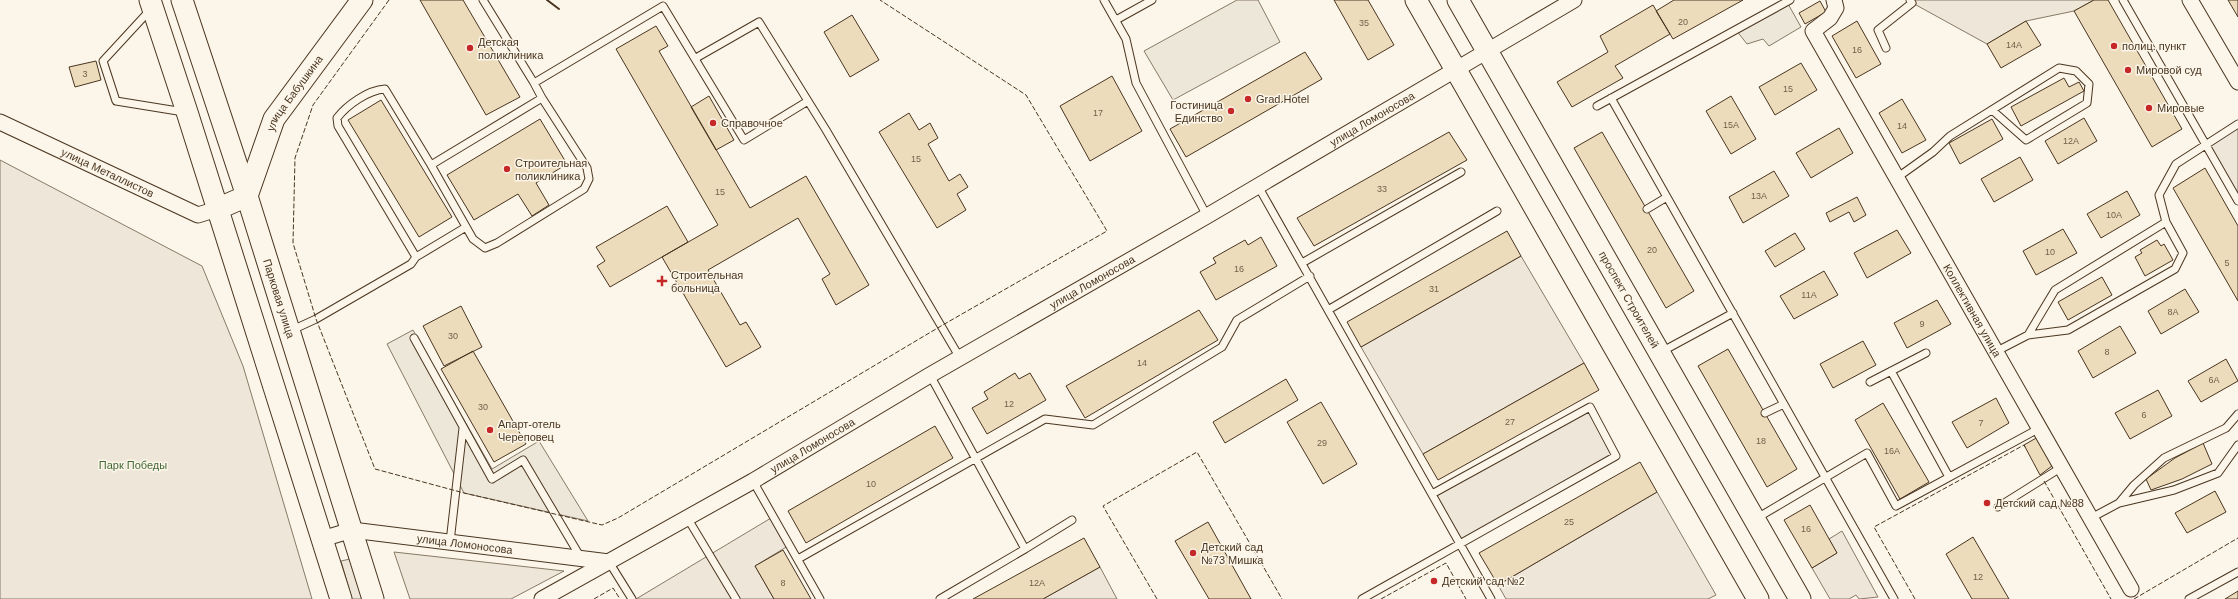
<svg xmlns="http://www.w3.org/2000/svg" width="2238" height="599" viewBox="0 0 2238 599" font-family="Arial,sans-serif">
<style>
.green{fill:#ede6d9;stroke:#887966}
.parking{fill:#ede7d9;stroke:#887966}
.building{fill:#ecdcbc;stroke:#4a3520}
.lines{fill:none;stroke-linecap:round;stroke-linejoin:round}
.lane-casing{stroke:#4a3520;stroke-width:9}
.street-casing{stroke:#4a3520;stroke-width:17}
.secondary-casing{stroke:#4a3520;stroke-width:23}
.lane{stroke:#fbf6e9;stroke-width:7}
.street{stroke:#fbf6e9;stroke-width:15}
.secondary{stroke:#fbf6e9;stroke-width:21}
.fence{stroke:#4a3520;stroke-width:1;stroke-dasharray:5 2;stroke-linecap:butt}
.wall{stroke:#4a3520;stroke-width:2}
.poi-dot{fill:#c62828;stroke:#fbf6e9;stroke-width:1.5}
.labels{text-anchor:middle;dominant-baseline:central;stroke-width:3;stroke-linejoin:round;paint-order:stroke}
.number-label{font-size:9px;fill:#725f47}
.poi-label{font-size:11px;fill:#4a3520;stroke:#fbf6e9;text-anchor:start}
.street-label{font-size:11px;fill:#4a3520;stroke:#fbf6e9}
.park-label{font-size:11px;fill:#436837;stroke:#fbf6e9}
</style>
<rect width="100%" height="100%" fill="#fbf6e9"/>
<path class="green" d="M1907,0H2094L2074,11L2026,21L1987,44Z
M2238,127V195L2209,145Z
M0,160L202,266L243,366L312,599H0Z
M1521,256L1584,363L1423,454L1361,347Z
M1590,407L1616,456L1460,544L1432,494Z
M1657,492L1716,595L1708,599H1506L1498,585Z
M771,518L788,546L755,566L774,599H636Z
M1842,531L1878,597L1859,599L1856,595L1849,599H1830L1812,568L1837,553L1829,539Z
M394,552L564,571L511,599H410Z
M350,559L362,599H352L341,561Z
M1100,567L1117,599H1043Z"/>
<path class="parking" d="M1237,0H1258L1280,42L1173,100L1144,51Z
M1787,2L1801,27L1769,46L1763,39L1747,44L1736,30Z
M413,330L492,469L539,441L588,521L464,493L387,344Z"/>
<path class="building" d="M420,0H463L520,97L486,115Z
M1334,0H1368L1394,45L1368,60Z
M1674,0H1743L1673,39L1656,11Z
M2094,0H2108L2182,129L2152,147L2074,11Z
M2228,0H2238V17Z
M1820,1L1826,12L1805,24L1799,13Z
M1653,5L1670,34L1615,66L1623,78L1572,107L1557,82L1608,52L1600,36Z
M852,15L879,60L850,77L824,32Z
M1857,21L1881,64L1856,78L1832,36Z
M2026,21L2041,45L2001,68L1987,44Z
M656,26L668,46L659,51L750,208L806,176L869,285L836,305L822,279L830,274L798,218L708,270L740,325L746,322L761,347L726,367L662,257L718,225L616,49Z
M1305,52L1322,79L1186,157L1170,129Z
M96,61L101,80L75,87L69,67Z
M1801,63L1817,90L1775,115L1759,87Z
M1112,76L1142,131L1090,161L1060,106Z
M2064,78L2069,87L2079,82L2084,91L2021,126L2011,107Z
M709,96L734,140L716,150L691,107Z
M1731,96L1756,139L1731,154L1706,111Z
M1902,99L1926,140L1902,153L1879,113Z
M381,100L452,217L419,237L348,120Z
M909,113L919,130L930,123L938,138L928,144L949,181L960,174L968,187L957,194L966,210L937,228L879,132Z
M2084,118L2097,141L2058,164L2045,141Z
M540,119L567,164L536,183L549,205L532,216L518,194L474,220L447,175Z
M1992,119L2003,139L1960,164L1949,143Z
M1839,128L1853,153L1811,178L1796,153Z
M1449,132L1467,160L1314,246L1297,218Z
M1602,132L1694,291L1666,308L1574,148Z
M2020,157L2033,180L1994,202L1981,179Z
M2205,168L2238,226V301L2173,188Z
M1774,171L1789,196L1743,223L1729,197Z
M2127,191L2140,215L2101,238L2087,214Z
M1857,197L1866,215L1854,222L1849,212L1830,222L1826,213Z
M667,206L688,242L610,287L597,266L605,261L596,247Z
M2063,229L2077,253L2036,275L2023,251Z
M1897,230L1911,253L1867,278L1854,253Z
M1507,231L1521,256L1361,347L1347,322Z
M1795,233L1805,249L1775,267L1765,251Z
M1261,237L1277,266L1216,300L1200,272L1216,263L1213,258L1245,240L1248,245Z
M2157,240L2161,246L2164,244L2173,260L2145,276L2135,257L2142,253L2140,250Z
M1824,271L1838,295L1794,319L1780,296Z
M2102,277L2112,295L2068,320L2058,302Z
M2185,289L2199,312L2161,334L2148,311Z
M1937,300L1951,324L1907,348L1894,323Z
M461,306L482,347L444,366L423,326Z
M1199,310L1218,340L1085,418L1066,386Z
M2120,326L2136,353L2093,378L2078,351Z
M1863,341L1876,365L1833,388L1820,364Z
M1728,349L1797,469L1767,487L1698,366Z
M473,351L526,444L494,462L441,369Z
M2226,359L2238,381L2201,402L2188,381Z
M1584,363L1599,390L1438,480L1423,454Z
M1015,373L1019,379L1030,373L1046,400L987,434L972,408L988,399L984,392Z
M1286,379L1298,400L1225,443L1213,422Z
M2158,390L2172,416L2130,439L2115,413Z
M1996,398L2009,423L1967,448L1952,422Z
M1321,402L1357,464L1323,484L1287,422Z
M1883,403L1929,482L1900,499L1855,420Z
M935,426L953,458L806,543L788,511Z
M2038,437L2052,466L2040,475L2024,445Z
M2203,443L2212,464L2182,479L2151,490L2146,479L2175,458Z
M1640,462L1657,492L1498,585L1479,553Z
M2215,491L2226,512L2187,533L2175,513Z
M1810,505L1837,553L1812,568L1784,520Z
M1208,522L1251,599H1209L1175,541Z
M1973,537L2009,599H1972L1946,554Z
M1084,538L1100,567L1043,599H973Z
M783,550L811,599H774L755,566Z
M2238,591V599H2225Z"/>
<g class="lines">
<g class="lane-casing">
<path id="lane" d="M483,0L534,83L663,6L744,140L808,101
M1104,0L1126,39L1136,83L1207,216
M2123,0L2238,201
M151,9L103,61L116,101L184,112
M1116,20L1152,0
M1886,48L1878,30L1912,3L1910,0
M696,58L759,22L826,130L960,358
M1611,98L1894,599
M1597,106L1790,0
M431,165L473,239L485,248L497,243L584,189L589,179L587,168L542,98
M1898,177L1933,152L1950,136L2059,68L2076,71L2089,84L2087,103L2026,140L1992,110
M1258,186L1491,599
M1647,209L1667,197
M416,257L338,126L337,118C347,105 368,90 385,89L431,165L542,98L534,83
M1302,263L1461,172
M1328,310L1497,211
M290,331L316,319L411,264L416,257L466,227
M2028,335L2055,290L2166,222
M414,338L492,479L523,460L581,558
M1997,351L2028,335L2068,330L2175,269L2183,253L2166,222L2159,195L2176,164L2238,124
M1661,352L1733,313
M1891,371L1949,477
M930,375L1025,549L940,599
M1870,382L1926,353
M1765,413L1784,404
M753,481L820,599
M2119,503L2174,490L2218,473L2238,445
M1998,507L2062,467
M1757,518L1867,453L1896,506L2040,428
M2091,518L2119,503L2134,485L2164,458L2226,428L2238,414
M688,519L736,599
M450,542L463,428
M1025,549L1072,520
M798,559L1045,419L1093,425L1222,347L1237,320L1310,276
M609,562L632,599
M1362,599L1616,456L1590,407L1432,494
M2189,599L2238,572"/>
</g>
<g class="street-casing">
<g id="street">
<path id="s1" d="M1834,0L1836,8L1830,18L1813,31L2131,589"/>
<path d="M2190,0L2238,82"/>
<path id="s2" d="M0,122L198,215L217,209"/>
<path id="s3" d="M322,539L352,530L609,562"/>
<path id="s4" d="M542,599L753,481L930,375L1207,216L1574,0"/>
</g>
</g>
<g class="secondary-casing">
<g id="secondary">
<path d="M150,0L187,112L341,599"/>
<path id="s5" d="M182,0L247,196L373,599"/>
<path d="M1416,0L1758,599"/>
<path id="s6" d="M1458,0L1800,599"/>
<path id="s7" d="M217,209L247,196L274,119L362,0"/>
</g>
</g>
<use href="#lane" class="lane"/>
<use href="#street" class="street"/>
<use href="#secondary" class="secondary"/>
<path class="fence" d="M389,0L313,105L295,158L293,243L316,319L375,469L464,493L602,525L618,518L941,326L1107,231L1026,95L880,0
M2044,481L2111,599
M594,599L613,588L620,599
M1157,599L1103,506L1197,452L1282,599
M1381,599L1446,563L1466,599
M1915,599L1874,527L2024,445L2025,447
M2134,599L2238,538"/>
<path class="wall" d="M547,0L559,9"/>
</g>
<g class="poi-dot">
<circle cx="2114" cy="46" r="4"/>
<circle cx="470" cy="48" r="4"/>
<circle cx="2128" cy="70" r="4"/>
<circle cx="1248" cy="99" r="4"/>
<circle cx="2149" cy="108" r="4"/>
<circle cx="1231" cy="111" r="4"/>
<circle cx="713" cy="123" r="4"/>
<circle cx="507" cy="169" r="4"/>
<path d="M660 275h4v4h4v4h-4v4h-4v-4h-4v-4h4z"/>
<circle cx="490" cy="430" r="4"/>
<circle cx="1987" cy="503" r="4"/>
<circle cx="1193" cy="553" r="4"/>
<circle cx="1434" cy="581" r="4"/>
</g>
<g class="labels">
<g class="number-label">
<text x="1683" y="22">20</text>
<text x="1364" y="23">35</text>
<text x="2014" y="45">14А</text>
<text x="1857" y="50">16</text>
<text x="85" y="74">3</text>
<text x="1788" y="89">15</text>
<text x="1098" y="113">17</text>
<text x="1731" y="125">15А</text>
<text x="1902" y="126">14</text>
<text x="2071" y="141">12А</text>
<text x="916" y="159">15</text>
<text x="1382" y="189">33</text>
<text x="720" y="192">15</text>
<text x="1759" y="196">13А</text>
<text x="2114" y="215">10А</text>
<text x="1652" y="250">20</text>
<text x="2050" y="252">10</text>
<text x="2227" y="263">5</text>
<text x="1239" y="269">16</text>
<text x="1434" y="289">31</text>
<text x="1809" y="295">11А</text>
<text x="2173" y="312">8А</text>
<text x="1922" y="324">9</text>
<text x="453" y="336">30</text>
<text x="2107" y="352">8</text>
<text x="1142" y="363">14</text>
<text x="2214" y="380">6А</text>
<text x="1009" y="404">12</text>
<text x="483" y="407">30</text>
<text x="2144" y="415">6</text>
<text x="1510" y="422">27</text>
<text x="1981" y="423">7</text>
<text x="1761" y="441">18</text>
<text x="1322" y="443">29</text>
<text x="1892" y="451">16А</text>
<text x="871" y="484">10</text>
<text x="1569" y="522">25</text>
<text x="1806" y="529">16</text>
<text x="1978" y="577">12</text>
<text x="783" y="583">8</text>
<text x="1037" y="583">12А</text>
</g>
<g class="poi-label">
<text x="478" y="42">Детская<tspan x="478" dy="13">поликлиника</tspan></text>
<text x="2122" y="46">полиц. пункт</text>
<text x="2136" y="70">Мировой суд</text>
<text x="1256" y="99">Grad Hotel</text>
<text x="1223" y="105" text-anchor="end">Гостиница<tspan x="1223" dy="13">Единство</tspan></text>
<text x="2157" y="108">Мировые</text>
<text x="721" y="123">Справочное</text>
<text x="515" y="163">Строительная<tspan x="515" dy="13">поликлиника</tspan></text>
<text x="671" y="275">Строительная<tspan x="671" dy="13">больница</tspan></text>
<text x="498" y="424">Апарт-отель<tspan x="498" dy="13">Череповец</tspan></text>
<text x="1995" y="503">Детский сад №88</text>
<text x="1201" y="547">Детский сад<tspan x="1201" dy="13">№73 Мишка</tspan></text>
<text x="1442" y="581">Детский сад №2</text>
</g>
<g class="street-label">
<text stroke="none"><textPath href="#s7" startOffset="147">улица Бабушкина</textPath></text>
<text stroke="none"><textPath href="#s4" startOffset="959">улица Ломоносова</textPath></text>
<text stroke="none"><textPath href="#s2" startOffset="119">улица Металлистов</textPath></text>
<text stroke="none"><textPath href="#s4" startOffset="635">улица Ломоносова</textPath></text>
<text stroke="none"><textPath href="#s5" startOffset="314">Парковая улица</textPath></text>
<text stroke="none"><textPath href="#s6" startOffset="345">проспект Строителей</textPath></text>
<text stroke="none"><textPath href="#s1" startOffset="363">Коллективная улица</textPath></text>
<text stroke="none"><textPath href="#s4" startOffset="311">улица Ломоносова</textPath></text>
<text stroke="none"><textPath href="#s3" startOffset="145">улица Ломоносова</textPath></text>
</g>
<g class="park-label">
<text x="133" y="465">Парк Победы</text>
</g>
</g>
</svg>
